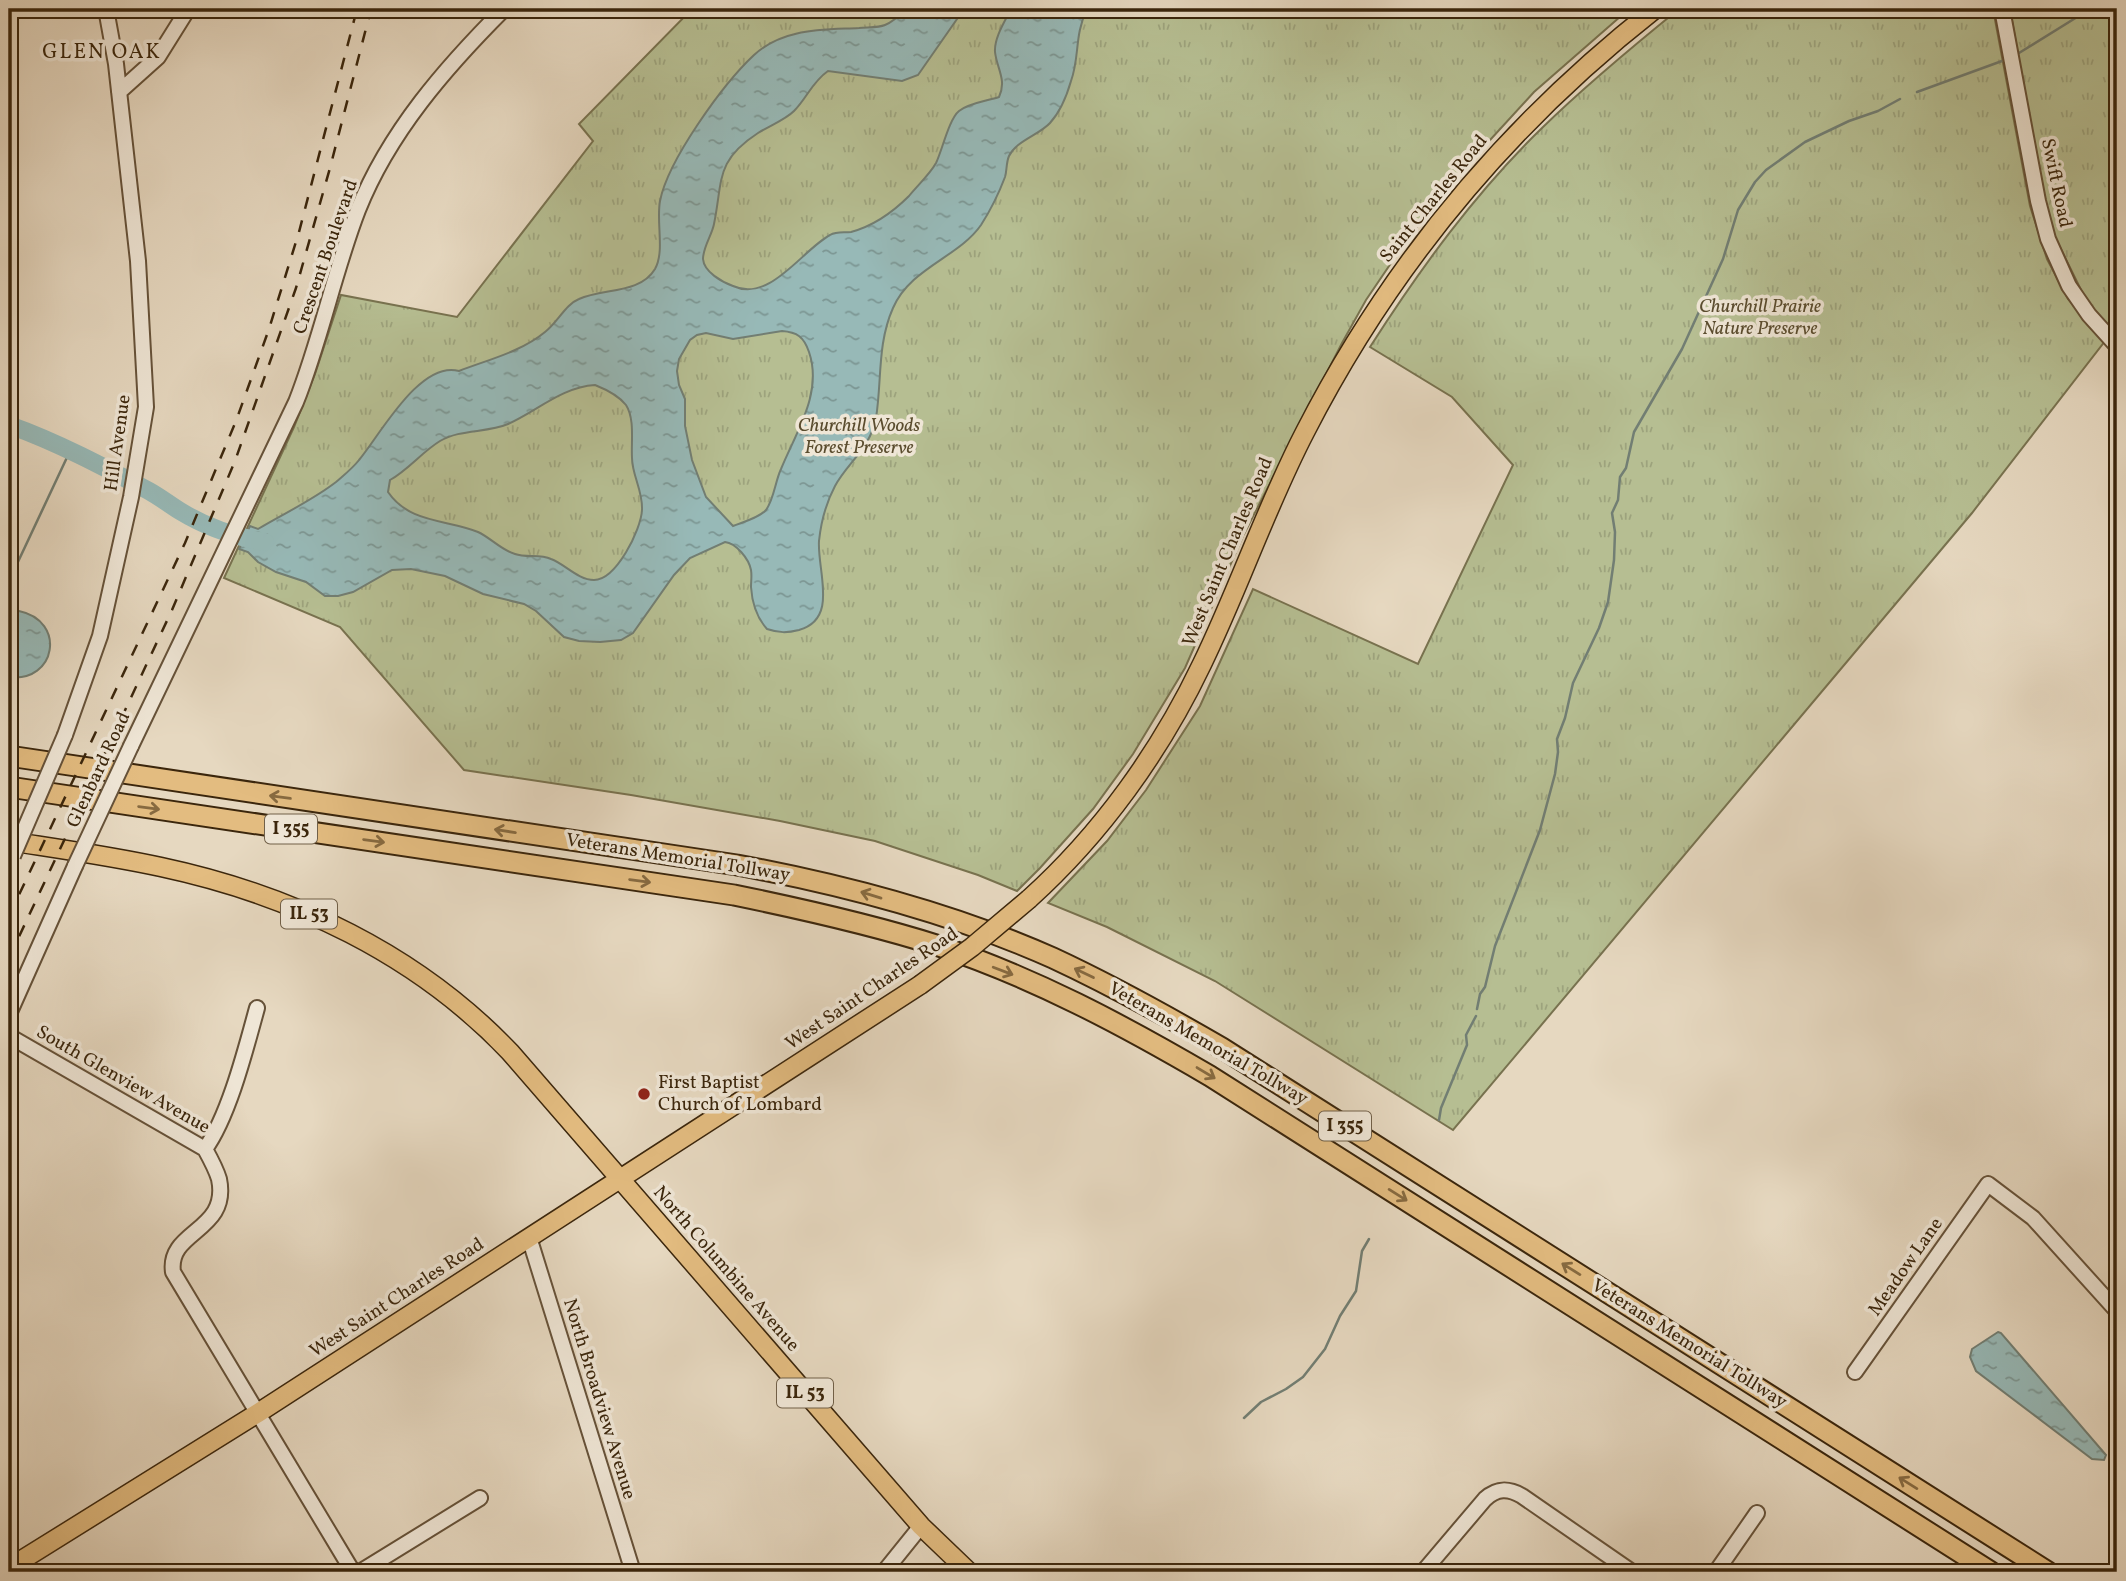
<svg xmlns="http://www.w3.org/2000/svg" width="2126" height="1581" viewBox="0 0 2126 1581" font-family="Vollkorn,serif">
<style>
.park{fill:url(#park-tufts);stroke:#78724f;stroke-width:2}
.water{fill:url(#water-ripples);stroke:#727e73;stroke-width:2;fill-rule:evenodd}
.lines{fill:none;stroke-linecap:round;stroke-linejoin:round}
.stream{stroke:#727e73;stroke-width:2.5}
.river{stroke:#97b9b7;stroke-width:18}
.minor-casing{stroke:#665239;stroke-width:18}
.major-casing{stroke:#3b260c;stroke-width:21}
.highway-casing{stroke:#3b260c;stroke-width:23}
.minor{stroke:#efe6d6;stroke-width:14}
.major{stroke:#e3bc80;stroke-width:18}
.highway{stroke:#e3bc80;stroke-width:19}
.rail{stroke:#3b260c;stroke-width:2.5;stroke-dasharray:12 12;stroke-linecap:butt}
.minor-bridge-casing{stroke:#665239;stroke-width:18;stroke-linecap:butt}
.major-bridge-casing{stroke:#3b260c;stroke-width:21;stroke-linecap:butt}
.minor-bridge{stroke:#efe6d6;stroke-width:14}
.major-bridge{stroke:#e3bc80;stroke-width:18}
.oneway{stroke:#876a40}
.poi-dot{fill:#8f2418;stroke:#efe6d6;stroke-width:2.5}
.labels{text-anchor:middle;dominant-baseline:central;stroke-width:7;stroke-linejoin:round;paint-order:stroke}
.shield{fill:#efe6d6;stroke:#716049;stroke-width:2}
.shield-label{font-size:18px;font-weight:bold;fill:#3b260c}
.street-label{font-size:19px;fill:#3b260c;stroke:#efe6d6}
.park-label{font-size:19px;font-style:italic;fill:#5a4c2e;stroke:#efe6d6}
.poi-label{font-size:19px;fill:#3b260c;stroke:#efe6d6;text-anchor:start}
.neighbourhood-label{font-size:21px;letter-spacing:2px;fill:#3b260c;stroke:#efe6d6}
</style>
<defs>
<pattern id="park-tufts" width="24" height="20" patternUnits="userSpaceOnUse" patternTransform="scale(1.75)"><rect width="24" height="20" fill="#b6be92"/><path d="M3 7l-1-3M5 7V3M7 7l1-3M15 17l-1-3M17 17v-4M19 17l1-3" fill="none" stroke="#9da37d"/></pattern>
<pattern id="water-ripples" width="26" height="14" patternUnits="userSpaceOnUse" patternTransform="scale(1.75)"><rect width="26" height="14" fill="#97b9b7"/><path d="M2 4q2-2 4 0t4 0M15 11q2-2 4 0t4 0" fill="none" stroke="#7c9693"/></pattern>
</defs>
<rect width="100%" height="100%" fill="#e6d8c0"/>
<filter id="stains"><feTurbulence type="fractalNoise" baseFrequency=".00286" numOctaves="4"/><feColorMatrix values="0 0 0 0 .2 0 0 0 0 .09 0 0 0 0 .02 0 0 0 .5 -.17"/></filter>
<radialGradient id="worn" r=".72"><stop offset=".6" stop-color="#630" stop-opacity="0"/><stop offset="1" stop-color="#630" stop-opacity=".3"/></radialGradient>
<path class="park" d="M692,9H1629L1534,92L1447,187L1404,244L1366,300L1342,343L1243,536L1185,668L1133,754L1093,809L1040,868L1017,891L978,875L875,841L780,821L631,795L464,770L340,627L224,578L294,427L315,374L341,295L457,317L593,141L579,124Z
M1679,9H1993L2030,206L2047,259L2068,299L2105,341L1972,513L1453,1130L1215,981L1107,927L1048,903L1107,841L1146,790L1200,706L1253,589L1418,664L1513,465L1452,397L1370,347C1420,269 1475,193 1542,128C1585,86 1632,47 1679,9Z
M2010,9H2117V329L2114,332L2087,302L2053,233L2040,179Z"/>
<path class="water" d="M906,9H964L918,75L902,81L828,71C812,82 807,98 794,111C785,120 769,126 758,133C715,161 723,180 714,224C712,235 703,247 703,259C704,272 722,282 733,286C770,303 802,250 830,235C837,231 844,233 851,232C873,226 893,212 909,196C917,186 930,174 936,163C942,151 949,119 959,111C969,103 987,101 999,97C1007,80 997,69 995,52C994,38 1005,21 1011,9H1087C1074,36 1080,56 1071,81C1067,95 1060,112 1050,123C1039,135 1016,141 1009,156C1006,163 1007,171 1005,177C999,193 990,211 981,225C959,257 910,268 893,308C877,344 882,381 876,418C870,449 848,462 835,486C826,503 821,522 819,541C817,571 839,619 799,630C787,633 779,633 767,629C757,618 752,602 751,587C751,581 752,576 751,570C749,559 736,543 725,542L690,558L674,575L633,633L621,640L600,642L579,641L564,637L536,611L524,604L483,594L445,576L411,569L392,570L353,592L338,596H325L306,582L276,572L258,562L248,552L239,549L250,526L258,529C283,514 313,500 336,482C344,475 353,468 359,460C380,435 420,360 459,371C487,360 521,352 545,332C557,323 566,304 579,299C604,288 640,294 655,269C665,251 656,222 660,201C668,160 723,84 754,55C783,28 822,30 859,28C867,27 878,28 885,25C893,22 900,15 906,9ZM782,331C797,332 804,337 809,352C823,393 796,432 781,469C775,482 774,499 766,510C759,518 743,522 733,526L706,497L692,460L685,426V399L679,385L677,371L679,359L690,340L697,335L706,333L733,339ZM595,385C605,389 619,396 626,405C635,419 631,442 632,458C632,475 643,491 642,510C641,530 616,580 594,580C578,580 565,564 551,559C540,554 526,558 515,554C501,550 491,538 478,532C447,519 410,524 388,492L390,480C408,470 422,452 440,441C460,429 487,433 508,424C537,411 562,387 595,385Z
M19,611C67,621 56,683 9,677V612Z
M1998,1332L2001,1333L2106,1455L2104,1460L2092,1459L1976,1371L1970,1357L1972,1349Z"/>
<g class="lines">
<path class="stream" d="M2019,53L2090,9
M1917,92L2002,61
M9,581L70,451
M1477,1009L1480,994L1485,987L1495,946L1540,830L1555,774L1558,752L1557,739L1565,718L1573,683L1599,628L1608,602L1614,560L1615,532L1612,513L1618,500L1620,477L1626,468L1634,432L1682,349L1723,259L1738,210L1755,182L1766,170L1805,142L1849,121L1878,111L1900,99
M1439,1120L1441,1108L1467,1045L1466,1035L1476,1016
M1244,1418L1261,1402L1286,1389L1303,1377L1325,1349L1340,1316L1356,1291L1362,1251L1369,1239"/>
<path class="river" d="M9,425C57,442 104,467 149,491C160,497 170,505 180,511C206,527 236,537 265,542"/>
<g class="minor-casing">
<path id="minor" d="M2002,9L2038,201L2048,239L2069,286L2089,315L2117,346
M119,92L158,57L188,9
M65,735L100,636L131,497L146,407L138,261L116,64L106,9
M131,746L296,402C321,339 334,272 358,210C389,132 446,67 504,9
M9,1014L75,866
M9,1036L205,1149C210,1158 216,1169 219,1179C230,1232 167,1230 173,1272L353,1572
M205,1149C229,1116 246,1048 257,1008
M529,1237L633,1572
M1855,1372L1988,1184L2033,1218L2117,1311
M360,1572L480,1498
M884,1572L921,1526
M1423,1572L1485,1499C1497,1488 1508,1488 1522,1496L1632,1572
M1716,1572L1757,1513"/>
</g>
<g class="major-casing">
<path id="major" d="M9,841C60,849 111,856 161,867C292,895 417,954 510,1052L921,1526L969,1572
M1029,899C1101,834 1160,752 1202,664C1239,588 1266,507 1305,432C1391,264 1507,125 1655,9
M9,1568L258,1413L920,985"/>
</g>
<g class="highway-casing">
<path id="highway" d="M9,756L737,865C845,885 952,913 1053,958C1111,985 1167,1016 1222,1048L2048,1572
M9,787L734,895C802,909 870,924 936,945C1033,977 1123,1025 1210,1076L1991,1572"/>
</g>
<use href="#minor" class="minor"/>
<use href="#major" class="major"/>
<use href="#highway" class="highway"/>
<path class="rail" d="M9,916L185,543L236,421L269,329L299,232L357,9
M9,958L172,610L235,461L296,288L330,168L371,9"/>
<g class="minor-bridge-casing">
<path id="minor-bridge" d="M13,856L65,735
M75,866L131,746"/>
</g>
<g class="major-bridge-casing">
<path id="major-bridge" d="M920,985L972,947L1029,899"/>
</g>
<use href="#minor-bridge" class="minor-bridge"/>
<use href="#major-bridge" class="major-bridge"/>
</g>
<defs><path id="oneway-shaft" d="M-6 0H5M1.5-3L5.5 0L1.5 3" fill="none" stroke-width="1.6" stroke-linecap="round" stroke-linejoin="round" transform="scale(1.75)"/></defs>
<g class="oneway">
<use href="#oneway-shaft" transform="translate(280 797) rotate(-172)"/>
<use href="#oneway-shaft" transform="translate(149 808) rotate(8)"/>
<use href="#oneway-shaft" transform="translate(505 831) rotate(-171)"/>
<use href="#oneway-shaft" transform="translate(374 841) rotate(8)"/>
<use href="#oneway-shaft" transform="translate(640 881) rotate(8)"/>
<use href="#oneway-shaft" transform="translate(871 895) rotate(-163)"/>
<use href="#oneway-shaft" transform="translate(1003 971) rotate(21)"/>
<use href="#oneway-shaft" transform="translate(1084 973) rotate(-154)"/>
<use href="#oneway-shaft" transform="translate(1206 1073) rotate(31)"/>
<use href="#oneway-shaft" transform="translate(1398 1195) rotate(32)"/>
<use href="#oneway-shaft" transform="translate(1571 1269) rotate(-148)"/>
<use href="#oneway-shaft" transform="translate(1908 1483) rotate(-148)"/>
</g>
<circle class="poi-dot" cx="644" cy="1094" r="7"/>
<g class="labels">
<g class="shield">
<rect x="265" y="814.5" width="52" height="29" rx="5"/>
<rect x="281" y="899.5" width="56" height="29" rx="5"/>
<rect x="1319" y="1111.5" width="52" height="29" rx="5"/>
<rect x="777" y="1378.5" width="56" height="29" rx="5"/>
</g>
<g class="shield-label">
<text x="291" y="829">I 355</text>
<text x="309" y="914">IL 53</text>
<text x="1345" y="1126">I 355</text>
<text x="805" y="1393">IL 53</text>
</g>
<g class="street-label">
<text transform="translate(2056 183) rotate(78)">Swift Road</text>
<text transform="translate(1434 199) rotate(-51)">Saint Charles Road</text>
<text transform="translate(326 257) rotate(-71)">Crescent Boulevard</text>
<text transform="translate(118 443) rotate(-82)">Hill Avenue</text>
<text transform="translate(1228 552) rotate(-67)">West Saint Charles Road</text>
<text transform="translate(99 770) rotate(-65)">Glenbard Road</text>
<text transform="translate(678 858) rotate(9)">Veterans Memorial Tollway</text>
<text transform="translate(872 989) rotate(-34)">West Saint Charles Road</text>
<text transform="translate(1208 1044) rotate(30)">Veterans Memorial Tollway</text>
<text transform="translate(123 1080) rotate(30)">South Glenview Avenue</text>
<text transform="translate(1906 1267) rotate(-55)">Meadow Lane</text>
<text transform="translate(726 1269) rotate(49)">North Columbine Avenue</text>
<text transform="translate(397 1298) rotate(-33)">West Saint Charles Road</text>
<text transform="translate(1689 1344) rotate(32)">Veterans Memorial Tollway</text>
<text transform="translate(599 1399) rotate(73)">North Broadview Avenue</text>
</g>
<g class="park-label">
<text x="1760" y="307">Churchill Prairie<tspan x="1760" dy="22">Nature Preserve</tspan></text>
<text x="859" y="426">Churchill Woods<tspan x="859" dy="22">Forest Preserve</tspan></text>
</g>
<g class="poi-label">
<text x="658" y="1083">First Baptist<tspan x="658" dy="22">Church of Lombard</tspan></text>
</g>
<g class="neighbourhood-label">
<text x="102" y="52">GLEN OAK</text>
</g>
</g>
<rect width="2126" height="1581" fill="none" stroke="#e6d8c0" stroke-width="35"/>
<rect x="10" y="10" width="2105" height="1560" fill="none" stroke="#3b260c" stroke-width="3.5"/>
<rect x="18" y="18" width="2091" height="1546" fill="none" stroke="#3b260c" stroke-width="2"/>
<rect width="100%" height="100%" filter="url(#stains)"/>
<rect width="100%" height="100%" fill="url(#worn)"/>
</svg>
